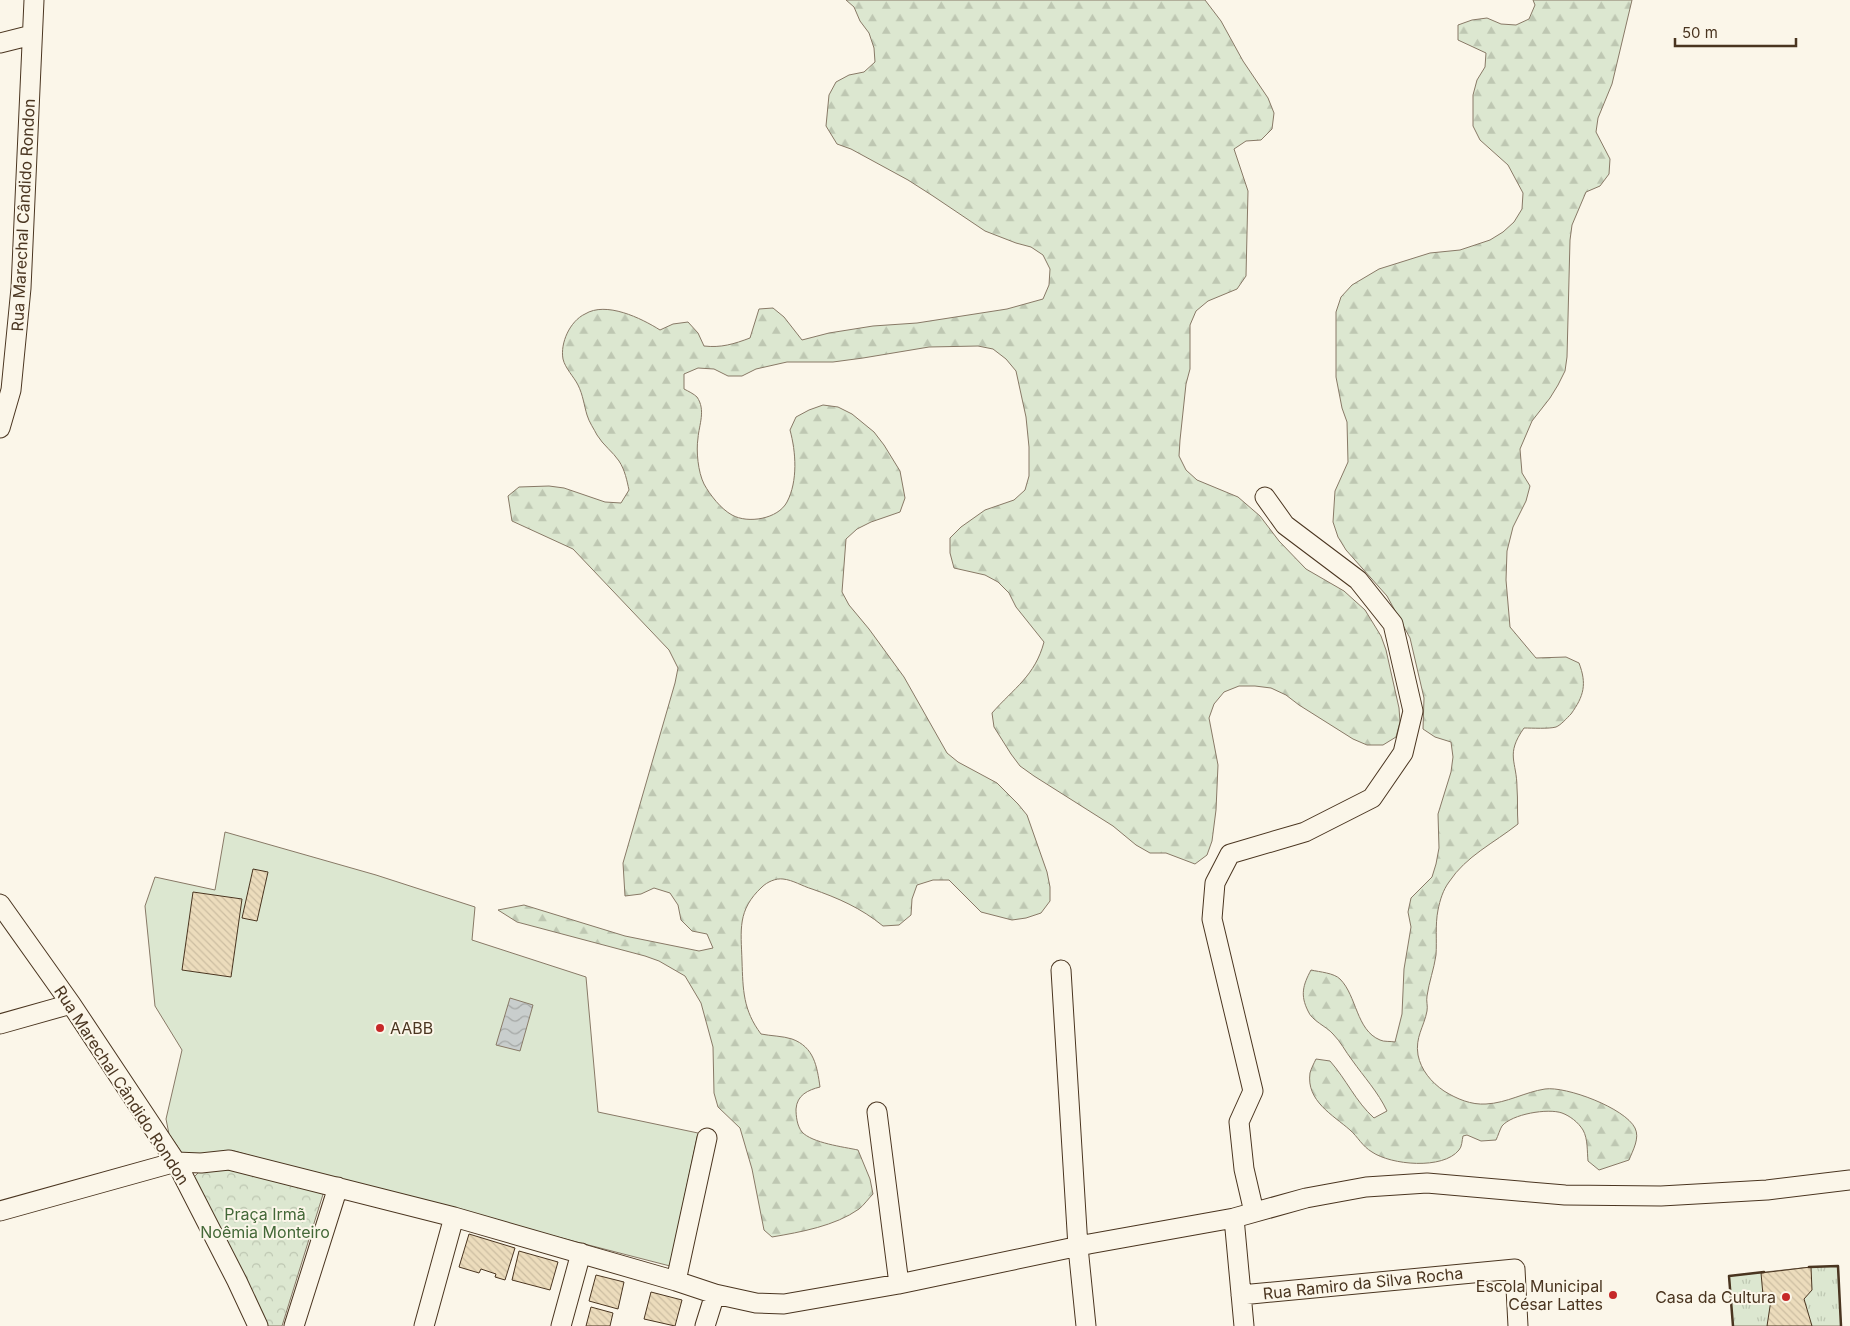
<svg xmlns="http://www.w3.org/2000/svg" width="1850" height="1326" viewBox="0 0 1850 1326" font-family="Inter,sans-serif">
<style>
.grass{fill:url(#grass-tufts);stroke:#887966}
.forest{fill:url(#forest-firs);stroke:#887966}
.park{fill:url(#park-crowns);stroke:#887966}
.pitch{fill:#dce7d0;stroke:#887966}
.water{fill:url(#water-waves);stroke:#887966}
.building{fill:url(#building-back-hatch);stroke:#4a3520}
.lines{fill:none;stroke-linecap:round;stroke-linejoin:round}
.minor-casing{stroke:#4a3520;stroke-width:21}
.minor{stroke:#fbf6e9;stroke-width:19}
.wall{stroke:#4a3520;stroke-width:2.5}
.poi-dot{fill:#c62828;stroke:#fbf6e9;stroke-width:2}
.labels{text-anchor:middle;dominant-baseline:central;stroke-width:4;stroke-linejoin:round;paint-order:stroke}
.street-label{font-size:16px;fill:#4a3520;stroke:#fbf6e9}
.poi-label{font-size:16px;fill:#4a3520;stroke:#fbf6e9;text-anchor:end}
.park-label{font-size:16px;fill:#436837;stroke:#fbf6e9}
</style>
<defs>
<pattern id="grass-tufts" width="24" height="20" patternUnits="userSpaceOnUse" patternTransform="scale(1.25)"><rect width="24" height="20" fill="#dce7d0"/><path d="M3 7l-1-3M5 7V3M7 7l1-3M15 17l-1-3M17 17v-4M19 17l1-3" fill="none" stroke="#bec7b2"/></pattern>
<pattern id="forest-firs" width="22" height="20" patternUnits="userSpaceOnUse" patternTransform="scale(1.25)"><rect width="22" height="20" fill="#dce7d0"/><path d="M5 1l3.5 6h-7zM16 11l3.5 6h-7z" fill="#bec7b2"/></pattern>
<pattern id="park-crowns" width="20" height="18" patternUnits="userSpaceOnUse" patternTransform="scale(1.25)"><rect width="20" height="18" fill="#dce7d0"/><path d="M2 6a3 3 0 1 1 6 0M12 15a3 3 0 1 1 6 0" fill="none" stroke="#bec7b2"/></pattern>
<pattern id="water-waves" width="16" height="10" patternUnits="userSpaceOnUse" patternTransform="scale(1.25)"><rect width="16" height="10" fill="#c9cecd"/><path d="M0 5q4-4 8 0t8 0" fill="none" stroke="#a5a8a6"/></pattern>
<pattern id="building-back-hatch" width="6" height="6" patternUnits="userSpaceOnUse" patternTransform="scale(1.25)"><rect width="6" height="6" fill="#ecdcbc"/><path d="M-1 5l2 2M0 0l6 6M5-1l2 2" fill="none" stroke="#ccbda1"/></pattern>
</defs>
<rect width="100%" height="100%" fill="#fbf6e9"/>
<path class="grass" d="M1838,1266L1841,1326H1733L1729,1276L1811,1267Z"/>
<path class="forest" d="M846,0H1205L1221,21L1243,61L1268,98L1274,113L1272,129L1261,140L1246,141L1234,149L1248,191L1246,276L1237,289L1208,301L1196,311L1190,325V369L1186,384L1180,440L1179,456L1186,470L1197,480L1238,497L1260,516L1279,541L1306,569L1344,591L1365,610L1381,636L1386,650L1399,708L1400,722L1396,737L1383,745H1367L1353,739L1299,705L1286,695L1271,688L1255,686H1239L1224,692L1214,704L1209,718L1218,765L1216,810L1212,841L1207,855L1195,864L1166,853H1150L1136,845L1113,826L1034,776L1020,766L1011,754L994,727L992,713C1014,688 1035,676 1044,642L1016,607L1009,593L998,582L985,575L954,568L950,553V538L961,527L985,510L1014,500L1025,490L1029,476V447L1026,417L1016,371L1006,359L993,349L978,346L929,347L863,358L833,362H787L756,369L742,376H728L714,369L698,368L684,374V389C688,391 694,394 697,397C706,410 699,425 698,438C696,451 698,472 704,484C710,495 721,509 732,515C748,524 778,519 787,502C798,481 796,452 790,430L796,417L809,410L823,405L838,407L852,414L874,432L884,445L900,471L905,498L900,512L871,522L857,529L846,539L842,592L849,605L869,629L904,677L947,753L958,762L997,783L1018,804L1027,815L1047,872L1050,887V901L1041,913L1026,918L1012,920L981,912L949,880H933L917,885L912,899L911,915L899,925L883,926C861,908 838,898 812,889C802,886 793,880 783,879C776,878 767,882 762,887C737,910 741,930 742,961C743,990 743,1010 761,1034C771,1036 783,1036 792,1039C814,1047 817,1066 820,1087C808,1090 797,1095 796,1109C796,1116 797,1126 802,1132C812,1143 844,1147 858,1150L870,1179L873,1194C868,1199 864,1205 859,1209C835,1226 801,1232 772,1237L764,1230L752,1169L740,1128L718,1107L714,1093L713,1047L701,1003L685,976L659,961L645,956L517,922L498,910L524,905L625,936L699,951L713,948L707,934L692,931L681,920L678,905L670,893L654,888L641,894L625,896L623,863L675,683L678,668L669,650L573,549L512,521L508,496L519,487L549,486L564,488L605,502L621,503L629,490C627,481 625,470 619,461C613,452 603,445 597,435C594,429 589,422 587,415C584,405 583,395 578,385C574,377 565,368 563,359C560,343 570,321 585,314C606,301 641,318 660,330L673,324L688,322L698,333L704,346C721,348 734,344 750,338L759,309L773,308L784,317L802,340L829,333L873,326L917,323L1007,309L1043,299L1049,285L1050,269L1043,255L1031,247L1016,243L985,231L933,196L908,180L851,149L837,144L826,126L829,95L836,82L849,75L864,72L875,62L874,48L869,33L860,21L854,7Z
M1533,0H1632L1612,84L1598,118L1596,132L1610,159L1609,174L1600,186L1586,192L1572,225L1570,240L1567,357L1565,371L1558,385L1550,398L1532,421L1520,449L1522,473L1530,486L1526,501L1513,527L1507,551L1506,580L1510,627L1536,658L1566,657L1579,663C1587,684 1584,696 1571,714C1567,718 1561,725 1556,727C1549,729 1532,728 1524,728C1505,755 1517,761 1517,788C1518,800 1517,812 1518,824C1494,843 1466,856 1449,882C1443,890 1440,900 1438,910C1435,925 1437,940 1436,955C1434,969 1429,982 1427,996C1426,1001 1428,1006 1427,1011C1424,1027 1415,1037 1418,1055C1421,1070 1431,1082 1444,1091C1457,1099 1471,1105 1486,1104C1507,1103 1525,1092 1545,1089C1566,1086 1625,1108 1635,1128C1640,1138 1633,1150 1629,1160L1599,1170L1588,1161C1587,1151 1588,1139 1583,1130C1578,1122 1570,1116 1562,1113C1548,1108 1512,1114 1502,1126C1500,1129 1498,1136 1496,1140L1481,1141L1467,1135L1463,1136C1462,1140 1462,1147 1459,1150C1443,1170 1391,1165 1372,1152C1362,1146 1358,1137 1350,1130C1333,1115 1306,1101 1310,1073C1311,1069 1314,1063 1316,1059L1330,1061C1346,1079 1356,1102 1374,1118L1387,1111C1378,1092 1364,1077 1352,1060C1345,1051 1341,1042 1333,1034C1326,1026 1312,1021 1308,1011C1300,995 1303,985 1311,970C1320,972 1334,973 1340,979C1357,996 1356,1030 1380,1040C1384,1042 1390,1041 1395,1042L1402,1014L1404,969L1411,927L1408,912L1411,898L1432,877L1436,864L1439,848L1438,814L1451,772L1453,757L1451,742L1435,737L1423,729L1424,698L1410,638L1387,596L1346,550L1338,537L1333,522L1335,491L1348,462L1347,422L1342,408L1336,377V312L1341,297L1352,285L1379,269L1430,253L1460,250L1490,240L1503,232L1514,222L1522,209L1523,193L1508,165L1480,140L1473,126V95L1477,80L1485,67L1486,53L1458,40V25L1472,20L1487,18L1501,24L1516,25L1529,19L1535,5Z"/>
<path class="park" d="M216,1169L236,1171L325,1188L282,1326H263L194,1177L199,1172Z"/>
<path class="pitch" d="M225,832L376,875L475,907L472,940L586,977L598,1112L698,1133L670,1266L340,1181L234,1151L205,1160L184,1156L169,1134L166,1119L182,1050L155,1006L145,906L155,877L215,890Z"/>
<path class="water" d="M510,998L533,1005L520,1051L496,1045Z"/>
<path class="building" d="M253,869L268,872L257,921L242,918Z
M193,892L242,899L231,977L182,970Z
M469,1234L515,1248L505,1280L495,1277L496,1274L481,1269L479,1273L459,1267Z
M519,1251L558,1262L550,1290L512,1280Z
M1811,1267L1812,1290L1804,1299L1812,1326H1767L1771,1300L1763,1295L1761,1273Z
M596,1275L624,1282L618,1309L589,1301Z
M651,1292L682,1300L675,1326L644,1319Z
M591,1307L613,1313L610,1326H586Z"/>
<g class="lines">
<g class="minor-casing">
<path id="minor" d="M0,43L32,35
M0,428L11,390L21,288L34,0
M0,904L71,1004L176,1162L237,1281L258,1326
M1061,970L1078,1247L1086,1326
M0,1024L71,1004
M877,1112L899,1284
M0,1211L176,1162L201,1163L229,1160L454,1217L676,1281L715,1294L756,1303L784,1304L899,1284L1089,1244L1234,1218L1306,1198L1366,1187L1427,1183L1565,1195L1661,1196L1767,1190L1850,1180
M1254,1212L1244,1169L1239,1122L1253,1091L1212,919L1215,883L1230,854L1305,832L1372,798L1403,753L1413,711L1393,624L1358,580L1285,525L1265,497
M1234,1218L1244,1326
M676,1281L707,1138
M1241,1295L1515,1269L1518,1326
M294,1326L338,1187
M424,1326L454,1217
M561,1326L581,1253
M705,1326L715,1294"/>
</g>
<use href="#minor" class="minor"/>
<path class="wall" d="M1809,1267L1838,1266L1841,1326
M1733,1326L1729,1276L1764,1272"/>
</g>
<g class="poi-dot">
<circle cx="380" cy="1028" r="5"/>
<circle cx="1613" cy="1295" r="5"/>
<circle cx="1786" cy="1297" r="5"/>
</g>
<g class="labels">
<g class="street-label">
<text transform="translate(23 215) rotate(-87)">Rua Marechal Cândido Rondon</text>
<text transform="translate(122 1085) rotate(57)">Rua Marechal Cândido Rondon</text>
<text transform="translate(1363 1283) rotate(-6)">Rua Ramiro da Silva Rocha</text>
</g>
<g class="poi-label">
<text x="390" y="1028" text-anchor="start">AABB</text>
<text x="1603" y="1286">Escola Municipal<tspan x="1603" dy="18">César Lattes</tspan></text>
<text x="1776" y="1297">Casa da Cultura</text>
</g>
<g class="park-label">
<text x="265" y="1214">Praça Irmã<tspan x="265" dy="18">Noêmia Monteiro</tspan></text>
</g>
</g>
<path d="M1675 38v8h121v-8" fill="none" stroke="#4a3520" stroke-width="2.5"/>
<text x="1682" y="38" font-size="15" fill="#4a3520" stroke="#fbf6e9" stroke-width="4" paint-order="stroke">50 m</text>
</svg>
